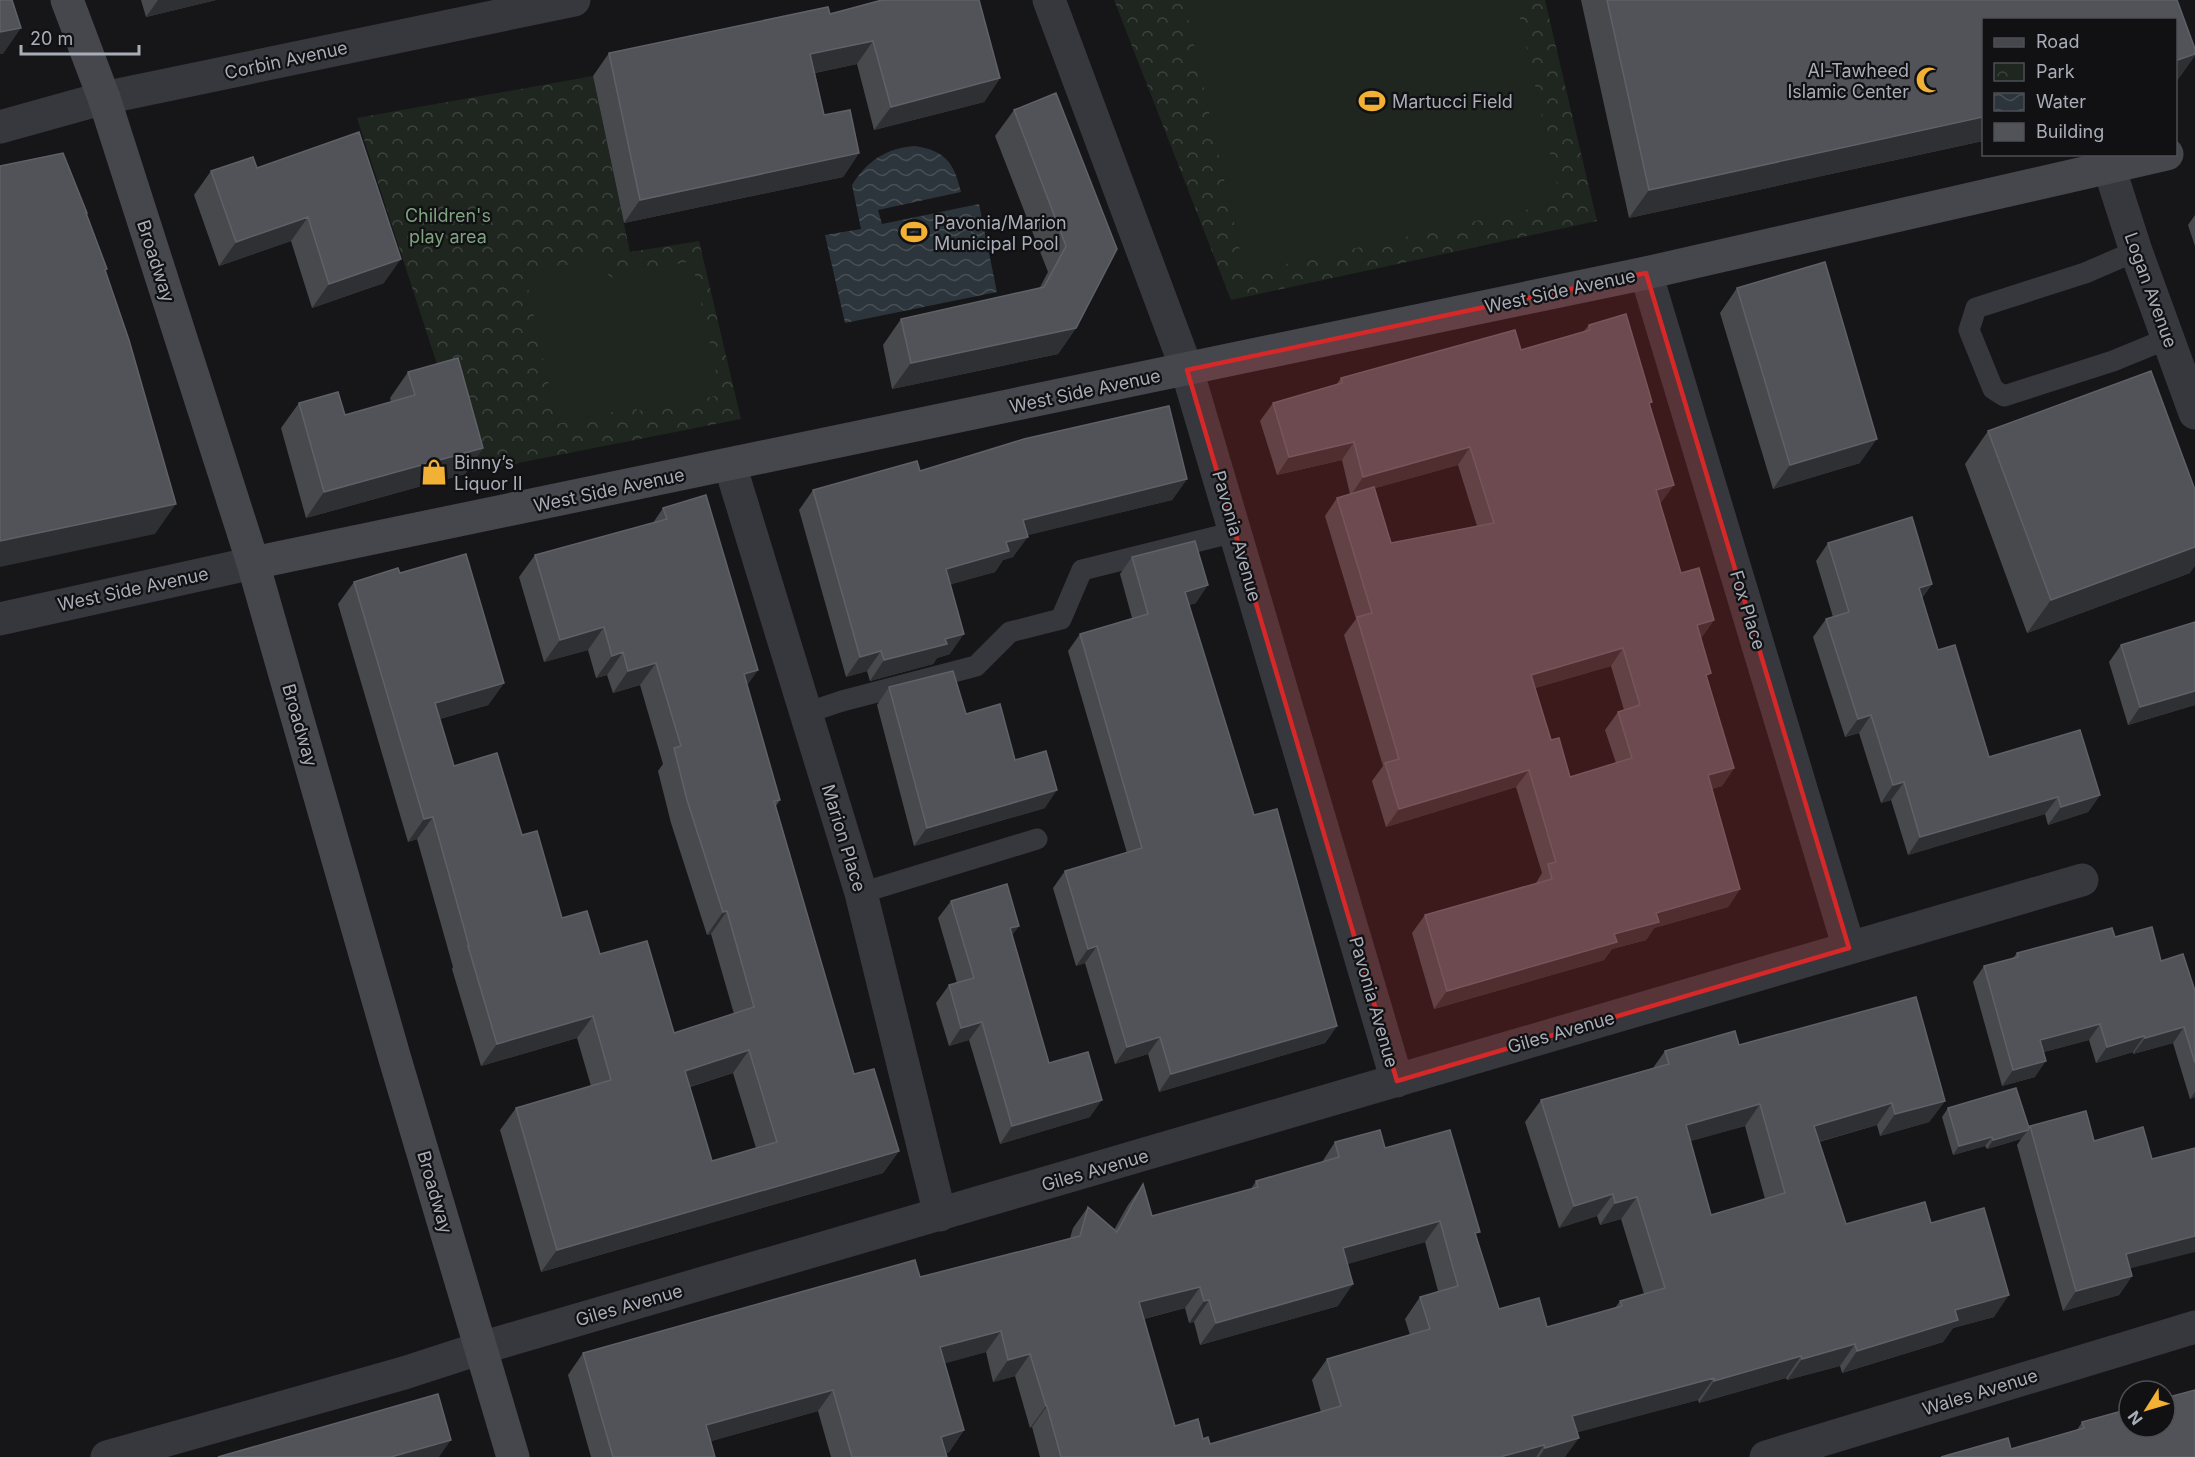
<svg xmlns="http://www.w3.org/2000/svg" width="2195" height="1457" viewBox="0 0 2195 1457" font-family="Inter,sans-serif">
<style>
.park{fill:url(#park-crowns)}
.pitch{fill:#1e261f}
.water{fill:url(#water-waves)}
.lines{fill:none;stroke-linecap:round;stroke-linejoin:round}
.lane{stroke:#37383d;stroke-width:21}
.street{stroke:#37383d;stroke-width:33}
.secondary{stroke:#45474d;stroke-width:33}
.wall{fill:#47494d;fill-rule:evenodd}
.shaded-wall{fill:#2f3033}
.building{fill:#525359;stroke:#5f6168;stroke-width:1.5;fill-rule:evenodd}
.marked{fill:#d62828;fill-opacity:0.2;stroke:#d62828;stroke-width:4.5;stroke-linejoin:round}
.labels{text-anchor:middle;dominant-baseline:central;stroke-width:4.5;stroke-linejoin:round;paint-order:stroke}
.street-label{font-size:18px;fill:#a8adb8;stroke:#111113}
.poi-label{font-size:18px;fill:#a8adb8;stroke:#111113;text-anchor:start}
.park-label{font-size:18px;fill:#7fa381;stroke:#111113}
</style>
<defs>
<pattern id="park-crowns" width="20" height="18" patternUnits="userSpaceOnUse" patternTransform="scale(1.5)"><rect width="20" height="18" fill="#1e261f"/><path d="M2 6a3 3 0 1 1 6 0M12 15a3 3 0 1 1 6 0" fill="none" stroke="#3c433d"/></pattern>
<pattern id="water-waves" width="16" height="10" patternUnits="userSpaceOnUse" patternTransform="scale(1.5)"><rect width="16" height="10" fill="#2c353c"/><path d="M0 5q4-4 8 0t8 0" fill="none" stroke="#485056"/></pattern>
</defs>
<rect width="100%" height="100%" fill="#161618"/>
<path class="park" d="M1114,0H1545L1597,221L1231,300Z
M593,76L630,252L699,241L741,419L472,472L357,118Z"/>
<path class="pitch" d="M1184,0H1516L1561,202L1245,273Z
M604,257L609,278L692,261L721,395L637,411L636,407L557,424L525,274Z"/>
<path class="water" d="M915,146C946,151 954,163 961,192L878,210L882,224L979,204L997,292L845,323L825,235L861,229L852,185C867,161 886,148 915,146Z"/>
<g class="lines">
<path class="lane" d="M2136,251L2085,273L1976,308L1969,330L1993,389L2004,396L2113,361L2169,338
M806,713L842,701L976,666L1010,632L1061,619L1082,570L1235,532
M861,893L1037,839"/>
<path class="street" d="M1049,0L1187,370L1397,1081
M0,127L104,98L574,0
M2109,167L2136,251L2195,413
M1646,273L1849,948
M730,465L861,893L940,1215
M0,619L253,563
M107,1457L404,1373L481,1348L2082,880
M1766,1457L2195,1327"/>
<path class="secondary" d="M67,0L104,98L253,563L395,1059L513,1457
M253,563L1646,273L2167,154"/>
</g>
<path class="wall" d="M141,0H216L146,17Z
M1581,0H2177V81L2175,82V20H1983V141L1629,218Z
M830,14L1000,78L984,102L874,130L857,64L815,73L824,115L859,153L843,177L624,223L593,76L609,53Z
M1056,93L1076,328L1058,354L892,389L883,345L901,319L1039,289L1048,272L995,136L1014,110Z
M257,168L384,283L312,308L291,241L219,266L194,195L211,171Z
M2195,215V246L2188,225Z
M1737,288L1860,463L1773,489L1720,313Z
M1589,325L1650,405L1661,503H1660L1681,573L1714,620L1701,638L1707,679L1734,768L1722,786L1712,789L1740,889L1728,907L1654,928L1646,940L1612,949L1604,960L1434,1009L1412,933L1425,915L1536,883L1542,873L1516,787L1386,827L1372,781L1383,766L1344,635L1356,619L1325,516L1337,498L1350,494L1342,460L1277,475L1260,421L1273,403L1336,385L1341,378L1521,350L1584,331ZM1458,465L1477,526L1391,543L1375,488ZM1611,666L1624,710L1618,712L1605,730L1616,763L1570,777L1551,740L1535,688Z
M408,372L483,448L465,474L306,518L281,428L299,403L345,415L391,402L390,398Z
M1988,431L2190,573L2027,633L1965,464Z
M920,471L1187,479L1172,500L1027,535L1013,557L1003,560L995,572L950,584V654L937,658L933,664L870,681L867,671L846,677L799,510L813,490Z
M663,508L758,670L747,685L780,800L776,806L854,1074L899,1151L883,1173L541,1272L500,1130L516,1108L591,1086L577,1038L481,1066L452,969L453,967L417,839L408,842L338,604L354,582L400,573L504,683L488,705L440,719L454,766L522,835L562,918L600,954L674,1033L734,1014L711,934L707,935L671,823L658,771L663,764L640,685L613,693L607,675L596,678L588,650L544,662L519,577L535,555L653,523ZM733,1073L756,1148L712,1161L690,1087Z
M1828,543L1932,584L1922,598L1938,650L1989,757L2100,795L2088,812L2048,825L2045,814L1908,855L1891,800L1881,803L1859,733L1845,737L1813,637L1826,619L1833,617L1816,561Z
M1132,557L1196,603L1189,605L1254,815L1337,1026L1325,1043L1159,1092L1148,1054L1115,1064L1085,963L1076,966L1053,888L1065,871L1127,853L1068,651L1080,634L1132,618L1120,574Z
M2121,645L2195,705L2128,725L2109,662Z
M889,687L966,714L1015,760L1045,808L914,846L877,705Z
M951,901L1019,926L1012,935L1049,1063L1090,1117L1000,1144L969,1040L949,1046L936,1003L949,985L957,983L938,918Z
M2115,937L2161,961L2195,991V1097L2190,1099L2173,1043L2133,1054V1052L2096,1063L2089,1040L2044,1052L2035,1077L2002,1086L1973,982L1984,966L2013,958L2017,953Z
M1739,1045L1945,1101L1929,1122L1880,1136L1877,1125L1819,1142L1846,1224L1931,1223L1994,1317L1953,1328L1943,1342L1842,1373L1840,1366L1787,1380L1786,1378L1699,1403L1698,1400L1577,1432L1565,1457H1040L1032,1427L1030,1428L1015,1376L993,1382L986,1352L945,1363L964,1430L949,1452L946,1453L947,1457H831L818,1411L711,1441L715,1457H591L568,1375L583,1353L920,1277L1070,1238L1073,1228L1088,1207L1114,1230L1128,1205L1143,1184L1152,1216L1251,1189L1256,1181L1322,1162L1335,1142L1385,1148L1476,1236L1499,1309L1547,1327L1615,1308L1620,1301L1644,1294L1621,1219L1600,1225L1597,1216L1559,1228L1525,1122L1541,1100L1653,1068L1665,1051ZM1745,1126L1765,1199L1711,1215L1690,1141ZM1425,1242L1438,1291L1420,1297L1405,1319L1410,1335L1327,1359L1312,1380L1321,1412L1210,1444L1203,1439L1175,1426L1144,1319L1185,1308L1189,1323L1194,1322L1200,1345L1228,1337L1338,1306L1347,1264Z
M1948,1108L2029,1128L2030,1126L2130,1269L2132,1276L2119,1295L2063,1311L2017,1145L2021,1139L1987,1149L1985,1146L1953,1155L1942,1117Z
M2082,1422L2195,1457L2011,1449L2077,1430Z"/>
<path class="shaded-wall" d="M158,0H216L146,17Z
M21,28L3,54H0V32Z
M873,41L857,64L794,77L810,54Z
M2195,54V56L2177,81L2175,82V61Z
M1000,78L984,102L874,130L891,107Z
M1983,117V141L1629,218L1649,190Z
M859,153L843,177L624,223L640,200Z
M308,217L291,241L219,266L236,242Z
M401,259L384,283L312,308L329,284Z
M1076,328L1058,354L892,389L911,363Z
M1877,439L1860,463L1773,489L1790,465Z
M1354,442L1342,460L1277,475L1289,457Z
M1470,447L1458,465L1351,495L1363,477Z
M483,448L465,474L306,518L324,492Z
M1187,479L1172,500L1009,540L1023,520Z
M1674,485L1661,503L1644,508L1656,490Z
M176,504L155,534L0,567V541Z
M1028,537L1013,557L1003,560L995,572L932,590L946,569L1006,542Z
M2195,547V566L2190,573L2027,633L2051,600Z
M1932,584L1919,602V588Z
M1208,585L1196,603L1173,609L1185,592Z
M1714,620L1702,637L1684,643L1697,625Z
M604,627L588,650L544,662L560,640Z
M964,634L950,654L937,658L933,664L870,681L884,660L945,639Z
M1623,648L1611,666L1518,693L1531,675Z
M881,651L867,671L846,677L860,657Z
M623,652L607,675L596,678L612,656Z
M656,663L640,685L613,693L628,671Z
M758,670L742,692L744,674Z
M504,683L488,705L419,725L435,703Z
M2195,691V705L2128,725L2140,707Z
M1871,715L1859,733L1845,737L1858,719Z
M1734,768L1722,786L1696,793L1708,775Z
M1529,770L1516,787L1386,827L1399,809Z
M1904,782L1891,800L1881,803L1893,785Z
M1057,790L1045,808L914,846L927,828Z
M2100,795L2088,812L2048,825L2061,807Z
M2058,797L2045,814L1908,855L1920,837Z
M433,817L417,839L408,842L424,819Z
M1740,889L1728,907L1654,928L1646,940L1612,949L1604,960L1434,1009L1447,991L1614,934L1656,913Z
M727,911L711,934L707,935L723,912Z
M1019,926L1006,943L1010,928Z
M1097,946L1085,963L1076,966L1088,949Z
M593,1016L577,1038L481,1066L497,1044Z
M982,1022L969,1040L949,1046L961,1028Z
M2100,1024L2089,1040L2029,1056L2040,1040Z
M1337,1026L1325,1043L1159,1092L1171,1074Z
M2184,1027L2173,1043L2133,1054L2145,1038Z
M2144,1036L2133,1052L2096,1063L2107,1047Z
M1160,1037L1148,1054L1115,1064L1127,1047Z
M749,1050L733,1073L669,1093L685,1071Z
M2046,1061L2035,1077L2002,1086L2013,1070Z
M2195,1092V1097L2190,1099Z
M1102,1100L1090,1117L1000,1144L1012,1126Z
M1945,1101L1929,1122L1880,1136L1895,1114Z
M1892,1103L1877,1125L1799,1147L1814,1126Z
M1760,1104L1745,1126L1670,1147L1686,1125Z
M2028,1130L2021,1139L1987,1149L1993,1140Z
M1992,1137L1985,1146L1953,1155L1959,1146Z
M899,1151L883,1173L541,1272L557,1250Z
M1613,1194L1597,1216L1559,1228L1574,1206Z
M1637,1197L1621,1219L1600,1225L1615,1203Z
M1440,1221L1425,1242L1327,1270L1343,1248Z
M2195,1236V1252L2112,1273L2126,1254Z
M2132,1276L2119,1295L2063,1311L2076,1291Z
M1353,1284L1338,1306L1200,1345L1216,1323Z
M1200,1287L1185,1308L1124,1324L1139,1302Z
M2009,1295L1994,1317L1953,1328L1943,1342L1842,1373L1857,1351L1955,1310Z
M1209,1300L1194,1322L1189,1323L1204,1301Z
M1001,1331L986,1352L925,1369L940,1347Z
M1855,1344L1840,1366L1787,1380L1802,1359Z
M1030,1354L1015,1376L993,1382L1008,1360Z
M1801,1356L1786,1378L1699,1403L1714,1381Z
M1714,1378L1698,1400L1557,1438L1572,1416Z
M833,1390L818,1411L691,1447L706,1425Z
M1046,1406H1047L1032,1427L1030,1428Z
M964,1430L949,1452L931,1457L941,1437Z
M1579,1438L1565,1457H1539L1545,1448Z
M451,1440L439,1457H391Z
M1544,1445L1536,1457H1500Z"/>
<path class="building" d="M0,0H12L21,28L0,32Z
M882,0H979L1000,78L891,107L873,41L810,54L824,115L850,110L859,153L640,200L609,53L828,7L830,14Z
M1607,0H2177L2195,49V54L2175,61V20H1983V117L1649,190Z
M1056,93L1117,249L1076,328L911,363L901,319L1044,287L1066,246L1014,110Z
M359,132L401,259L329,284L308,217L236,242L211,171L253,157L257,168Z
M63,153L87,213H86L107,269L105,270L129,340L176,504L0,541V166Z
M1825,262L1877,439L1790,465L1737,288Z
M1626,314L1652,402L1649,403L1674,485L1656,490L1681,573L1699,568L1714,620L1697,625L1711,673L1706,675L1734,768L1708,775L1740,889L1656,913L1659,922L1614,934L1617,942L1447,991L1425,915L1552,879L1548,864L1556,862L1529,770L1399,809L1385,763L1399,759L1357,617L1372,613L1337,498L1374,487L1391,543L1494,523L1470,447L1363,477L1354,442L1289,457L1273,403L1342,383L1341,378L1515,330L1521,350L1590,330L1589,325ZM1623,648L1640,705L1618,712L1632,758L1570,777L1559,738L1551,740L1531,675Z
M458,358L483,448L324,492L299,403L338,392L345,415L415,395L408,372Z
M2151,371L2195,490V547L2051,600L1988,431Z
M1169,406L1187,479L1023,520L1028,537L1006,542L1009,551L946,569L964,634L945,639L947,644L884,660L881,651L860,657L813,490L917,461L920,471L1024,439Z
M706,495L758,670L744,674L780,800L774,801L854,1074L874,1069L899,1151L557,1250L516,1108L611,1080L593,1016L497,1044L468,946H469L433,817L424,819L354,582L398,568L400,573L466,554L504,683L435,703L454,766L497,753L522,835L537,831L562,918L587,911L600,954L647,941L674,1033L754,1007L727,911L723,912L687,800L674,748L681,746L656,663L628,671L623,652L612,656L604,627L560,640L535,555L667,519L663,508ZM749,1050L777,1142L712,1161L685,1071Z
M1912,517L1932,584L1919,588L1938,650L1955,645L1989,757L2080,730L2100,795L2061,807L2058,797L1920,837L1904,782L1893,785L1871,715L1858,719L1826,619L1849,612L1828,543Z
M1195,541L1208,585L1185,592L1254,815L1277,809L1337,1026L1171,1074L1160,1037L1127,1047L1097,946L1088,949L1065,871L1142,848L1080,634L1148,614L1132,557Z
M2195,622V691L2140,707L2121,645Z
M953,671L966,714L1000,704L1015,760L1046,751L1057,790L927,828L889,687Z
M1007,884L1019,926L1010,928L1049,1063L1088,1052L1102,1100L1012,1126L982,1022L961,1028L949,985L974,978L951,901Z
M2152,927L2161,961L2183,954L2195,991V1063L2184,1027L2145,1038L2144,1036L2107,1047L2100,1024L2040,1040L2046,1061L2013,1070L1984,966L2018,957L2017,953L2112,928L2115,937Z
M1916,997L1945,1101L1895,1114L1892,1103L1814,1126L1846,1224L1925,1202L1931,1223L1984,1208L2009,1295L1955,1310L1958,1320L1857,1351L1855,1344L1802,1359L1801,1356L1714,1381V1378L1572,1416L1579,1438L1545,1448L1544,1445L1500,1457H1061L1047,1406H1046L1030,1354L1008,1360L1001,1331L940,1347L964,1430L941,1437L947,1457H852L833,1390L706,1425L715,1457H613L583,1353L915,1260L920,1277L1080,1236L1088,1207L1117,1232L1143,1184L1152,1216L1258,1187L1256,1181L1339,1157L1335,1142L1380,1130L1385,1148L1450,1130L1480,1232L1475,1233L1499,1309L1539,1298L1547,1327L1622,1306L1620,1301L1665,1288L1637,1197L1615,1203L1613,1194L1574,1206L1541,1100L1669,1064L1665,1051L1735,1031L1739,1045ZM1760,1104L1785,1193L1711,1215L1686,1125ZM1440,1221L1458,1286L1420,1297L1430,1329L1327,1359L1341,1406L1210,1444L1208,1437L1203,1439L1198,1419L1175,1426L1139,1302L1200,1287L1204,1301L1209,1300L1216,1323L1353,1284L1343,1248Z
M2016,1088L2029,1128L2028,1130L1993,1140L1992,1137L1959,1146L1948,1108Z
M2086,1111L2094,1141L2143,1127L2152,1159L2195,1148V1236L2126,1254L2132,1276L2076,1291L2030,1126Z
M2195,1390V1457H1941L2008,1438L2011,1449L2084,1428L2082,1422L2129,1409V1427H2165V1398Z
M438,1394L451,1440L391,1457H218Z"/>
<path class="marked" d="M1646,273L1849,948L1397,1081L1187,370Z"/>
<defs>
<g id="mosque-bare" transform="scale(2.07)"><path d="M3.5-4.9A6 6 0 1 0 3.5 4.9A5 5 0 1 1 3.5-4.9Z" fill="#f2b134" stroke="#111113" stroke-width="2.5" paint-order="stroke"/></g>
<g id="stadium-bare" transform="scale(2.07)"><path d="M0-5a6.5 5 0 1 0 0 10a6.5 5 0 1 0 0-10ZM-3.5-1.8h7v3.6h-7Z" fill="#f2b134" stroke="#111113" stroke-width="2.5" paint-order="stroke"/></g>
<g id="shop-bare" transform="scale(2.07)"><path d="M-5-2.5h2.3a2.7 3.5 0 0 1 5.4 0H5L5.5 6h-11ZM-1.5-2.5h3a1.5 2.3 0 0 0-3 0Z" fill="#f2b134" stroke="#111113" stroke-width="2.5" paint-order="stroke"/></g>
</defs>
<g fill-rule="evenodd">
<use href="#mosque-bare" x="1929" y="80"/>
<use href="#stadium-bare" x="1372" y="101"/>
<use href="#stadium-bare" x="914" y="232"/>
<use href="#shop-bare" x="434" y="472"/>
</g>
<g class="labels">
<g class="street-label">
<text transform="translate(286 60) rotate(-12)">Corbin Avenue</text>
<text transform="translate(156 261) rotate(72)">Broadway</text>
<text transform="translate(2151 290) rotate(70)">Logan Avenue</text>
<text transform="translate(1560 291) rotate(-12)">West Side Avenue</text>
<text transform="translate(1085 391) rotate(-12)">West Side Avenue</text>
<text transform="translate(609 490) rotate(-12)">West Side Avenue</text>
<text transform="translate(1237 536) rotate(74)">Pavonia Avenue</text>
<text transform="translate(133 589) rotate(-12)">West Side Avenue</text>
<text transform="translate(1748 610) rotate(73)">Fox Place</text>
<text transform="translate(300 725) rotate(74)">Broadway</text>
<text transform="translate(844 838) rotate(73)">Marion Place</text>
<text transform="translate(1374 1002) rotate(74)">Pavonia Avenue</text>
<text transform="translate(1561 1032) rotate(-16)">Giles Avenue</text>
<text transform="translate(1095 1170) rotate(-16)">Giles Avenue</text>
<text transform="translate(435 1192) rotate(74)">Broadway</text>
<text transform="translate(629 1305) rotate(-16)">Giles Avenue</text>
<text transform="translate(1980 1392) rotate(-17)">Wales Avenue</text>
</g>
<g class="poi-label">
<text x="1909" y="70" text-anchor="end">Al-Tawheed<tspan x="1909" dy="21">Islamic Center</tspan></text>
<text x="1392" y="101">Martucci Field</text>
<text x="934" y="222">Pavonia/Marion<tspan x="934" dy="21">Municipal Pool</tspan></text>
<text x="454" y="462">Binny’s<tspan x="454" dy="21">Liquor II</tspan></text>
</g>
<g class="park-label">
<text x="448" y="215">Children's<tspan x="448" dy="21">play area</tspan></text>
</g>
</g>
<rect x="1982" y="18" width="195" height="138" fill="#111113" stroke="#4d4f55" stroke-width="1.5"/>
<rect x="1994" y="38" width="30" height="9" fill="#45474d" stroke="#4d4f55" stroke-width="1.5"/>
<text x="2036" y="48" font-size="18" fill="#a8adb8">Road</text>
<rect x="1994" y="63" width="30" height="18" fill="url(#park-crowns)" stroke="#4d4f55" stroke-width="1.5"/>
<text x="2036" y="78" font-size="18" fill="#a8adb8">Park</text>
<rect x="1994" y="93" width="30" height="18" fill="url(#water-waves)" stroke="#4d4f55" stroke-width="1.5"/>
<text x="2036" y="108" font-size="18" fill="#a8adb8">Water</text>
<rect x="1994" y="123" width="30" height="18" fill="#525359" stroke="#4d4f55" stroke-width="1.5"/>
<text x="2036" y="138" font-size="18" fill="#a8adb8">Building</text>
<g transform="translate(2147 1409) rotate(233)"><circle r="28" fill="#111113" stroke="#4d4f55" stroke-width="1.5"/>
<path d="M0-4.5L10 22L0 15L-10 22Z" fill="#f2b134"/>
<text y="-9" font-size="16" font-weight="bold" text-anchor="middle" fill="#a8adb8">N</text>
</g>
<path d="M21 45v9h118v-9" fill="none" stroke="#a8adb8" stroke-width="3"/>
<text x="30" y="45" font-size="18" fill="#a8adb8" stroke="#111113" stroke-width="4.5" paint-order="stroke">20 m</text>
</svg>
